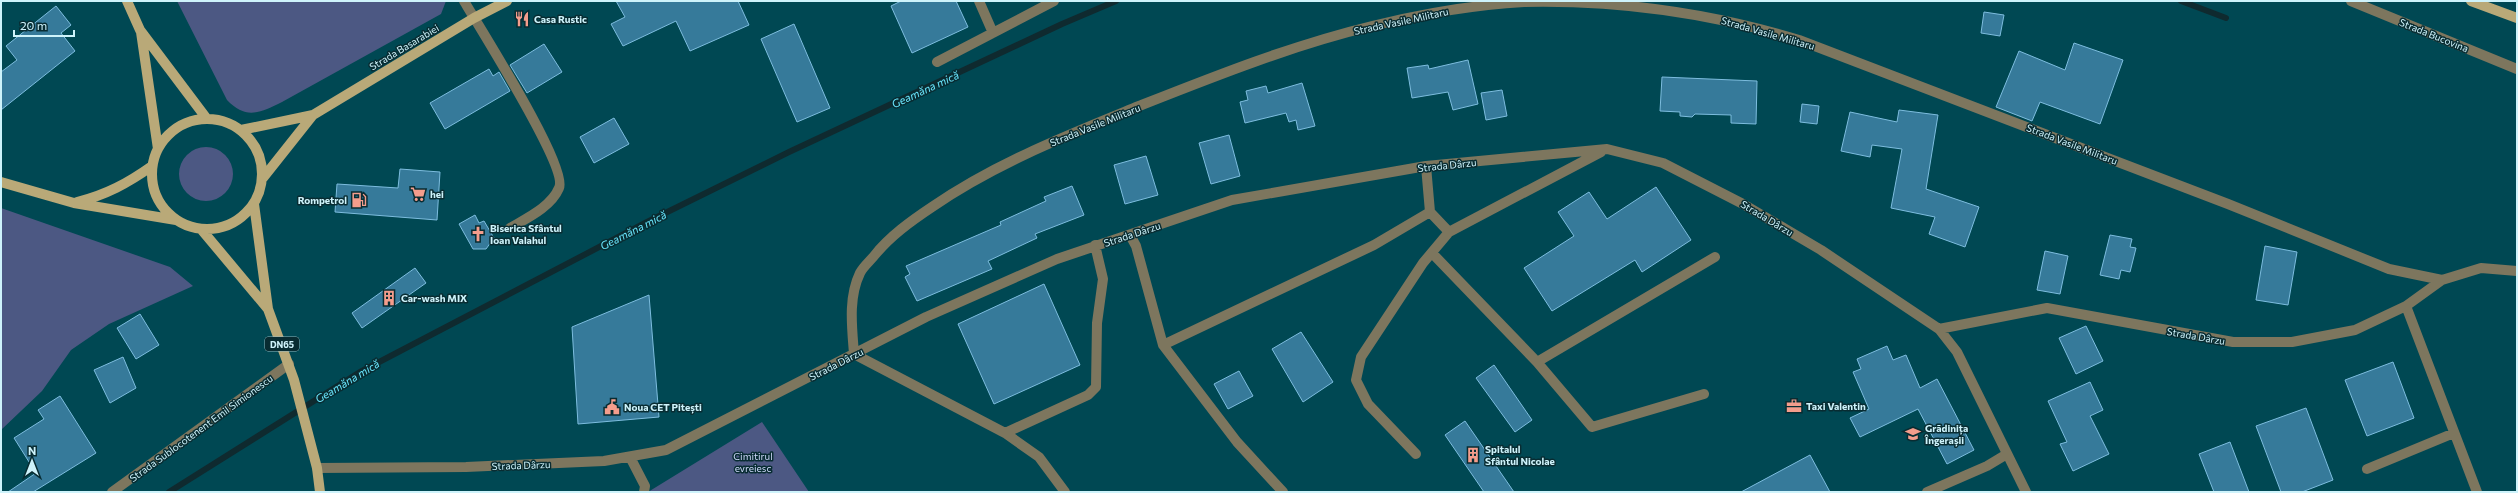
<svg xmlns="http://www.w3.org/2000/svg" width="2518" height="493" viewBox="0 0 2518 493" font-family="Commissioner,sans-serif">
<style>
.green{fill:#4c5883}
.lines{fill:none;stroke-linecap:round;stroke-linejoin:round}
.stream{stroke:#0f2a2f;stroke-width:6}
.building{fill:#367a9a;stroke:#7dbddf}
.minor{stroke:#7d765e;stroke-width:10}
.major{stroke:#b9a978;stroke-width:10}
.labels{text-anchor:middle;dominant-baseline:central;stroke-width:3;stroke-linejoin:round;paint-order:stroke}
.shield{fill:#082c32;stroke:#93b7bf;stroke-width:1}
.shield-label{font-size:9px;font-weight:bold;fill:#cef3fb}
.poi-label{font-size:10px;font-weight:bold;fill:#cef3fb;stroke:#082c32;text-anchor:start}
.street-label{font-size:10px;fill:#cef3fb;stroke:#082c32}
.park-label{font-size:10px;fill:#cfd9fa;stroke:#082c32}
.water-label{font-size:11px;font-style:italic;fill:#69e6fd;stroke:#082c32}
</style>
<rect width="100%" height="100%" fill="#004853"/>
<path class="green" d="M177,1H446L441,14L282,102C260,113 246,120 227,100Z
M179 174a27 27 0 1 1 54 0a27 27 0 1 1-54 0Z
M1,208L170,267L193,286L109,324L71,350L42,391L1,430Z
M762,422L809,492H648Z"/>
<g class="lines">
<path class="stream" d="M2181,1L2226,18
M169,492L360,372L647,222L789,152L1062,24L1116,1"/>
</g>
<path class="building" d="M616,1H738L749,25L690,51L676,21L623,46L611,24L625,17Z
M901,1H956L968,27L912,53L891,6Z
M56,6L71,25L61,33L75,51L1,110V72L17,60L6,46Z
M1984,12L2004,15L2000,36L1981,33Z
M794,24L830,108L797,122L761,39Z
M2074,43L2123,60L2100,124L2040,102L2032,121L1996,107L2019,51L2065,70Z
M544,44L562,72L527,93L510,65Z
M1468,60L1478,104L1453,110L1448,92L1412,98L1407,68L1428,65L1429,69Z
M489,69L493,76L499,72L510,91L445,129L430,103Z
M1662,77L1757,81L1756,124L1731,123V115L1695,114L1692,117L1680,116V112L1660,111Z
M1302,83L1315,126L1298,130L1296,120L1289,122L1286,113L1245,123L1240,102L1248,100L1246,91L1266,86L1268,93Z
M1502,90L1507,116L1486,120L1481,93Z
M1802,104L1819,106L1817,124L1800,122Z
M1899,110L1938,115L1926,189L1979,207L1965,247L1929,234L1935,217L1891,208L1902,149L1872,145L1870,157L1841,151L1850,112L1897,122Z
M614,118L629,144L594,163L580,137Z
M1229,135L1240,176L1211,184L1199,143Z
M1146,156L1158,195L1125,204L1114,165Z
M400,169L440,172L437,220L335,212L337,184L398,188Z
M1072,186L1084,215L1035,234L1037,238L988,261L992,269L917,301L905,277L910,274L906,266L1001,225L1000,222L1046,201L1044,197Z
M1656,187L1691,240L1642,272L1635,260L1552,311L1524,268L1574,236L1558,212L1589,192L1607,219Z
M475,215L479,223L484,221L494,238L486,249H473L459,224Z
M2110,235L2132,239L2130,247L2136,248L2130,272L2121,270L2119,279L2100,275Z
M2265,246L2297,252L2288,305L2256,300Z
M2045,251L2068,256L2060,294L2037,290Z
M415,268L426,283L362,328L352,313Z
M1044,284L1080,365L994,404L958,324Z
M649,295L659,417L578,424L572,327Z
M140,314L159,345L136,359L117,328Z
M2086,326L2103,361L2076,374L2059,338Z
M1301,332L1333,382L1303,402L1272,349Z
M1887,346L1893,360L1906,355L1920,388L1937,379L1974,450L1947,464L1918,409L1860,437L1850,418L1869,409L1853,372L1861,369L1857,359Z
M123,357L136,388L110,403L94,370Z
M2393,362L2414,418L2367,436L2345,380Z
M1494,365L1532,420L1515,432L1476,378Z
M1239,371L1253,396L1228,409L1214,384Z
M2090,382L2103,410L2090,416L2109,454L2073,471L2060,444L2067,442L2048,401Z
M60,396L96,453L33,492H8L36,473L14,438L44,419L38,410Z
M2306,408L2333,480L2302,492H2281L2256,426Z
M1465,421L1514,492H1484L1445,435Z
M2230,442L2249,492H2214L2199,454Z
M1810,455L1830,492H1741Z"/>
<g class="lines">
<path class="minor" d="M464,1C479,27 569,168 559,188C551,207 527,218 510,228
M979,1L993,33
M2351,1L2517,69
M937,62L1054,1
M1426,166L1430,212L1449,232
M1130,235L1136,246L1163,345L1237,442L1283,492
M1095,245L1103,279L1097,323L1096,387L1088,395L1005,433L854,354C852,327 848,298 860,273C863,267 870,261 874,256C890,236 911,221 932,207C996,163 1068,135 1139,106C1215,76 1293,45 1372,26C1421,14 1473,5 1524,2C1617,0 1710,13 1799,40L2228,204L2389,269L2442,280L2481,268L2517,271
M1432,253L1537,362L1592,427L1704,394
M2406,306L2477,492
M1939,329L1957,352L2026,492
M1163,345L1374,245L1430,212
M1537,362L1715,257
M1005,433L1039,457L1065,492
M1416,454L1368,404L1356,380L1361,357L1423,263L1449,232L1601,152
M630,457L645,486L644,492
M317,468L466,467L604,461L666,450L926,317L1057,259L1232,200L1426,166L1607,149L1663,163L1743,204L1821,250L1939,329L2047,308L2233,342H2292L2355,330L2406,306L2442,280
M2367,469L2454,433
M112,492L289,364
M1927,492L1987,466L2007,454"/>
<path class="major" d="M127,1L140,30L207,119
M2471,1L2517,18
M141,32L158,149
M152 174a55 55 0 1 1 110 0a55 55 0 1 1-110 0Z
M241,130L313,115L474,18L507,1
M263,178L313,115
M1,182L74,203L176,220
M77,202C106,195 128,183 152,166
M254,204L268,309L294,380L317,468L320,492
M201,229L268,309"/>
</g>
<defs>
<g id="restaurant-bare" transform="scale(1.2)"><path d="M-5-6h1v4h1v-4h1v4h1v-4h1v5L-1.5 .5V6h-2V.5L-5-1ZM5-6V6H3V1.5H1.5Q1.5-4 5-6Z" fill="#f49d8c" stroke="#082c32" stroke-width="2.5" paint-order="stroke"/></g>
<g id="supermarket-bare" transform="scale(1.2)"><path d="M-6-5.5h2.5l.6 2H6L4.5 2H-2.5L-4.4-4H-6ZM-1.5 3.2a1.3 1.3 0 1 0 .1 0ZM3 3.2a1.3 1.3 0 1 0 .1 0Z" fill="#f49d8c" stroke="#082c32" stroke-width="2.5" paint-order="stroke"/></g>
<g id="fuel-bare" transform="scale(1.2)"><path d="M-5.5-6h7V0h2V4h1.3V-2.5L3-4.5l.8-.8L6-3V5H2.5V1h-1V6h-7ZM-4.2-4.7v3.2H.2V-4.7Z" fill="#f49d8c" stroke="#082c32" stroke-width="2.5" paint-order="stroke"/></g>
<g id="church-bare" transform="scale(1.2)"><path d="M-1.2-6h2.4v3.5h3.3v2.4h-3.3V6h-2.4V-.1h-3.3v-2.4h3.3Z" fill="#f49d8c" stroke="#082c32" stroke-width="2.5" paint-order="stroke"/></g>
<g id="building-bare" transform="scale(1.2)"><path d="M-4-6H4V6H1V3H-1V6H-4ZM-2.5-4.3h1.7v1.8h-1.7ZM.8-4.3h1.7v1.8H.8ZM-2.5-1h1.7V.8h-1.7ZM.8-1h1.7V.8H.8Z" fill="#f49d8c" stroke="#082c32" stroke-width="2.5" paint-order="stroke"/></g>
<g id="office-bare" transform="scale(1.2)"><path d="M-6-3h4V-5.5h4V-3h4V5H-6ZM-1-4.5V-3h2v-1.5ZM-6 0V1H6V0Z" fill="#f49d8c" stroke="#082c32" stroke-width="2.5" paint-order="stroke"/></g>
<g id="civic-bare" transform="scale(1.2)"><path d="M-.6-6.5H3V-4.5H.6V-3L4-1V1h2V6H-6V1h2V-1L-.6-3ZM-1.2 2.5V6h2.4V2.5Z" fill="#f49d8c" stroke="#082c32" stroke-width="2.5" paint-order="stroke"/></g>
<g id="school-bare" transform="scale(1.2)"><path d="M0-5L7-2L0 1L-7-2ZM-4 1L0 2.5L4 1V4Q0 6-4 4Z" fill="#f49d8c" stroke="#082c32" stroke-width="2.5" paint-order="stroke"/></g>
</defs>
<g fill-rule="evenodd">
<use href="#restaurant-bare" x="522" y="19"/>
<use href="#supermarket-bare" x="418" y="194"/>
<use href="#fuel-bare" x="359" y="200"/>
<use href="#church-bare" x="478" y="234"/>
<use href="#building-bare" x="389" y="298"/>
<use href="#office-bare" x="1794" y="406"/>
<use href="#civic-bare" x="612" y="407"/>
<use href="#school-bare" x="1913" y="434"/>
<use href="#building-bare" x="1473" y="455"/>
</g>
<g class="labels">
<rect class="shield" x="265" y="337" width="34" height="14" rx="3"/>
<g class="shield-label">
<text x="282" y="344">DN65</text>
</g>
<g class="poi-label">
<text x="534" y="19">Casa Rustic</text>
<text x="430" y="194">hei</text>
<text x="347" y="200" text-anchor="end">Rompetrol</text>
<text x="490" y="228">Biserica Sfântul<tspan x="490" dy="12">Ioan Valahul</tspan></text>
<text x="401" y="298">Car-wash MIX</text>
<text x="1806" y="406">Taxi Valentin</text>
<text x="624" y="407">Noua CET Pitești</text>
<text x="1925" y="428">Grădinița<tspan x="1925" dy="12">Îngerașii</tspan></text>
<text x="1485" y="449">Spitalul<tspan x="1485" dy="12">Sfântul Nicolae</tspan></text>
</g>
<g class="street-label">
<text transform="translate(1401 21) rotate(-12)">Strada Vasile Militaru</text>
<text transform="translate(1768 33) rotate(16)">Strada Vasile Militaru</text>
<text transform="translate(2434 35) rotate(22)">Strada Bucovina</text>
<text transform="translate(404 47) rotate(-31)">Strada Basarabiei</text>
<text transform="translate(1095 125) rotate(-22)">Strada Vasile Militaru</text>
<text transform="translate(2072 144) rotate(21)">Strada Vasile Militaru</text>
<text transform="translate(1447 165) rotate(-6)">Strada Dârzu</text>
<text transform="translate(1767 218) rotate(31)">Strada Dârzu</text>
<text transform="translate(1132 234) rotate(-18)">Strada Dârzu</text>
<text transform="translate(2196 336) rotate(10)">Strada Dârzu</text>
<text transform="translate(836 364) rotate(-27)">Strada Dârzu</text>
<text transform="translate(201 428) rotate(-36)">Strada Sublocotenent Emil Simionescu</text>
<text transform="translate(521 465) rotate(-2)">Strada Dârzu</text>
</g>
<g class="park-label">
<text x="753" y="456">Cimitirul<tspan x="753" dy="12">evreiesc</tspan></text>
</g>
<g class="water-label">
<text transform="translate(925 89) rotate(-25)">Geamăna mică</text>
<text transform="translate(633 230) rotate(-27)">Geamăna mică</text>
<text transform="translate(347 381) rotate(-31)">Geamăna mică</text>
</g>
</g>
<rect width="2518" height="493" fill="none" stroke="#cef3fb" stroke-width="4"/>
<g transform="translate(32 461)" stroke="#082c32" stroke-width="3" paint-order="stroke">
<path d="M0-3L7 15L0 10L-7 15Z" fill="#cef3fb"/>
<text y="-6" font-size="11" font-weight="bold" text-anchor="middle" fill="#cef3fb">N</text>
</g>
<path d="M14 30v6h60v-6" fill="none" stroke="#cef3fb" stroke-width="2"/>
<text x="20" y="30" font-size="12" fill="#cef3fb" stroke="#082c32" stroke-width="3" paint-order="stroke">20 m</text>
</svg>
